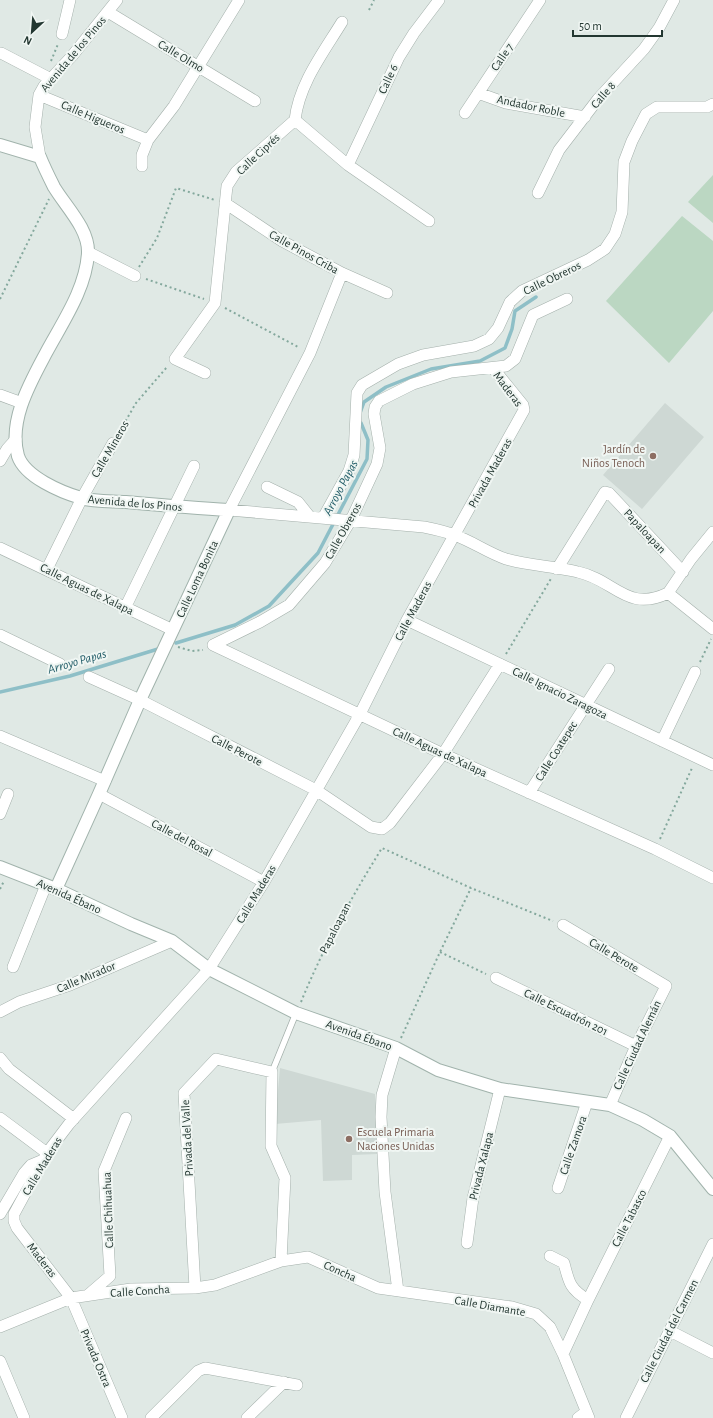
<svg xmlns="http://www.w3.org/2000/svg" width="713" height="1418" viewBox="0 0 713 1418" font-family="'Alegreya Sans',sans-serif">
<style>
.built{fill:#ced8d4}
.green{fill:#bbd7c2}
.lines{fill:none;stroke-linecap:round;stroke-linejoin:round}
.stream{stroke:#8ebfc7;stroke-width:3.5}
.lane-casing{stroke:#a4b0ab;stroke-width:7}
.street-casing{stroke:#a4b0ab;stroke-width:12}
.secondary-casing{stroke:#a1b3ac;stroke-width:14}
.path{stroke:#84a89d;stroke-width:2;stroke-dasharray:2 3;stroke-linecap:butt}
.lane{stroke:#fff;stroke-width:5.5}
.street{stroke:#fff;stroke-width:11}
.secondary{stroke:#fff;stroke-width:12}
.education-dot{fill:#8d6e63;stroke:#f0f6f3;stroke-width:1.5}
.labels{text-anchor:middle;dominant-baseline:central;stroke-width:4;stroke-linejoin:round;paint-order:stroke}
.street-label{font-size:12px;fill:#233731;stroke:#f0f6f3}
.education-label{font-size:12px;fill:#785e54;stroke:#f0f6f3;text-anchor:end}
.water-label{font-size:13px;font-style:italic;fill:#255f6a;stroke:#f0f6f3}
</style>
<rect width="100%" height="100%" fill="#e0e9e5"/>
<path class="built" d="M665,403L704,437L642,509L603,475Z
M280,1068L375,1094L377,1154L352,1155V1180L323,1181L321,1120L275,1124Z"/>
<path class="green" d="M713,175V223L688,202Z
M682,216L713,241V311L669,363L606,301Z"/>
<g class="lines">
<path class="stream" d="M360,413L364,402L386,387L431,369L480,361L505,348L512,329L515,311L536,297
M176,643L235,625L269,606L318,553L367,459L368,440L361,423
M0,692L70,676L158,649"/>
<g class="lane-casing">
<path id="lane" d="M272,1072L296,1013"/>
</g>
<g class="street-casing">
<path id="street" d="M108,12L255,101
M62,34L70,0
M1,53L51,79
M478,93L506,103L585,117
M39,95L148,140
M465,113L540,0
M295,120L348,165L429,221
M40,157L35,127L39,95L44,86L72,56L117,0
M348,165L399,57L414,33L439,0
M142,166V155L148,140L174,106L239,0
M538,193L559,150L598,99L644,49L659,28L674,0
M225,203L282,241L342,273L387,293
M88,252L135,276
M342,273L310,353L229,510L424,527C434,529 444,531 454,535C472,541 488,553 506,559C530,566 555,566 578,572C615,580 627,613 668,593
M205,373L175,359L215,303L227,186L236,172L295,120C299,84 323,53 342,22
M0,395L22,403
M0,461L7,449L16,439
M267,487L298,502L310,517
M323,518L349,471L354,455L357,393L362,385L398,364L423,355L474,346L489,339L498,328L510,302L522,291L588,260L605,249L615,234L622,212L624,162L632,141L646,114L657,107H707L713,104
M0,548L173,630
M47,569L82,498L113,443
M557,569L605,492L609,493L683,572
M668,593L691,559L713,532
M668,593L713,629
M125,608L194,466
M407,620L713,765
M0,635L60,664
M213,645L443,754L655,849L713,878
M213,645L260,622L289,605L325,563L351,520L377,464L380,448L374,414L375,407L379,401L413,384L451,372L506,366L515,359L533,315L567,299
M89,677L140,700L316,790L371,827L382,829L390,823L443,754L500,664
M0,736L105,781
M662,741L695,672
M529,793L609,669
M99,794L264,882
M0,814L8,794
M563,925L666,986L636,1046L610,1105
M13,967L46,885
M496,978L636,1046
M0,1012L19,1002L70,985L172,941
M396,1048L382,1095L381,1117L385,1192L398,1291
M0,1058L9,1069L74,1119
M0,1118L47,1153
M558,1188L587,1102
M0,1214L24,1173L31,1165L43,1160
M467,1243L473,1198L500,1089
M550,1256L564,1263C569,1283 570,1289 588,1300
M195,1288L184,1093L216,1059L272,1072L271,1146L285,1178L281,1261
M88,1295L110,1276L104,1171L126,1118
M0,1327L71,1298L131,1289L195,1288L215,1285L281,1261L308,1257L378,1288L512,1307L536,1314L550,1327L563,1354L589,1418
M670,1331L713,1353
M563,1354L588,1300L670,1136
M0,1361L24,1418
M122,1418L71,1298L17,1228L14,1221V1214L47,1153L69,1124L209,969L264,882L360,714L407,620L524,410L523,405L493,368
M151,1418L198,1371L205,1368L297,1385
M247,1418L284,1382
M578,1418L586,1412
M626,1418L713,1244"/>
</g>
<g class="secondary-casing">
<path id="secondary" d="M0,145L40,157C44,167 49,177 54,187C66,207 89,229 88,253C86,289 62,323 46,353C30,383 8,421 18,456C25,477 61,492 81,498C95,502 112,501 126,502C160,505 194,508 229,510L140,700L99,794L56,889
M0,867L56,889L131,924L172,941L209,969L296,1013L396,1048L438,1070L500,1089L610,1105L643,1120L670,1136L713,1189"/>
</g>
<path class="path" d="M369,10L374,0
M51,61L58,44
M139,267L157,238L176,188L215,200
M146,279L204,299
M0,299L49,199
M225,308L300,348
M118,434L136,403L167,367
M178,647L192,651L203,650
M506,654L552,577
M700,662L711,639
M660,839L692,768
M0,889L4,881
M440,952L486,974
M301,1002C323,948 351,898 382,848L471,888L553,921
M401,1038L440,952L471,888"/>
<use href="#lane" class="lane"/>
<use href="#street" class="street"/>
<use href="#secondary" class="secondary"/>
</g>
<g class="education-dot">
<circle cx="653" cy="456" r="4"/>
<circle cx="349" cy="1139" r="4"/>
</g>
<g class="labels">
<g class="street-label">
<text transform="translate(73 54) rotate(-50)">Avenida de los Pinos</text>
<text transform="translate(181 56) rotate(31)">Calle Olmo</text>
<text transform="translate(502 57) rotate(-56)">Calle 7</text>
<text transform="translate(388 79) rotate(-65)">Calle 6</text>
<text transform="translate(603 95) rotate(-49)">Calle 8</text>
<text transform="translate(531 106) rotate(12)">Andador Roble</text>
<text transform="translate(93 117) rotate(23)">Calle Higueros</text>
<text transform="translate(258 154) rotate(-43)">Calle Ciprés</text>
<text transform="translate(304 252) rotate(29)">Calle Pinos Criba</text>
<text transform="translate(552 278) rotate(-26)">Calle Obreros</text>
<text transform="translate(508 389) rotate(53)">Maderas</text>
<text transform="translate(110 449) rotate(-60)">Calle Mineros</text>
<text transform="translate(490 473) rotate(-61)">Privada Maderas</text>
<text transform="translate(135 503) rotate(5)">Avenida de los Pinos</text>
<text transform="translate(343 531) rotate(-61)">Calle Obreros</text>
<text transform="translate(645 531) rotate(47)">Papaloapan</text>
<text transform="translate(197 579) rotate(-65)">Calle Loma Bonita</text>
<text transform="translate(87 589) rotate(26)">Calle Aguas de Xalapa</text>
<text transform="translate(413 611) rotate(-62)">Calle Maderas</text>
<text transform="translate(560 693) rotate(26)">Calle Ignacio Zaragoza</text>
<text transform="translate(237 750) rotate(27)">Calle Perote</text>
<text transform="translate(556 751) rotate(-58)">Calle Coatepec</text>
<text transform="translate(440 752) rotate(25)">Calle Aguas de Xalapa</text>
<text transform="translate(182 838) rotate(28)">Calle del Rosal</text>
<text transform="translate(256 894) rotate(-59)">Calle Maderas</text>
<text transform="translate(69 896) rotate(24)">Avenida Ébano</text>
<text transform="translate(335 928) rotate(-63)">Papaloapan</text>
<text transform="translate(614 955) rotate(31)">Calle Perote</text>
<text transform="translate(86 977) rotate(-23)">Calle Mirador</text>
<text transform="translate(566 1012) rotate(26)">Calle Escuadrón 201</text>
<text transform="translate(359 1035) rotate(20)">Avenida Ébano</text>
<text transform="translate(637 1045) rotate(-65)">Calle Ciudad Alemán</text>
<text transform="translate(187 1138) rotate(-93)">Privada del Valle</text>
<text transform="translate(573 1145) rotate(-71)">Calle Zamora</text>
<text transform="translate(42 1166) rotate(-59)">Calle Maderas</text>
<text transform="translate(481 1166) rotate(-76)">Privada Xalapa</text>
<text transform="translate(108 1210) rotate(-92)">Calle Chihuahua</text>
<text transform="translate(629 1218) rotate(-63)">Calle Tabasco</text>
<text transform="translate(42 1260) rotate(52)">Maderas</text>
<text transform="translate(340 1271) rotate(24)">Concha</text>
<text transform="translate(140 1291) rotate(-4)">Calle Concha</text>
<text transform="translate(490 1306) rotate(10)">Calle Diamante</text>
<text transform="translate(669 1331) rotate(-63)">Calle Ciudad del Carmen</text>
<text transform="translate(96 1358) rotate(67)">Privada Ostra</text>
</g>
<g class="education-label">
<text x="645" y="449">Jardín de<tspan x="645" dy="14">Niños Tenoch</tspan></text>
<text x="357" y="1132" text-anchor="start">Escuela Primaria<tspan x="357" dy="14">Naciones Unidas</tspan></text>
</g>
<g class="water-label">
<text transform="translate(341 488) rotate(-62)">Arroyo Papas</text>
<text transform="translate(77 662) rotate(-16)">Arroyo Papas</text>
</g>
</g>
<g transform="translate(32 32) rotate(206)" stroke="#f0f6f3" stroke-width="3" paint-order="stroke">
<path d="M0-3L7 15L0 10L-7 15Z" fill="#233731"/>
<text y="-6" font-size="11" font-weight="bold" text-anchor="middle" fill="#233731">N</text>
</g>
<path d="M573 30v6h89v-6" fill="none" stroke="#233731" stroke-width="2"/>
<text x="579" y="30" font-size="12" fill="#233731" stroke="#f0f6f3" stroke-width="3" paint-order="stroke">50 m</text>
</svg>
